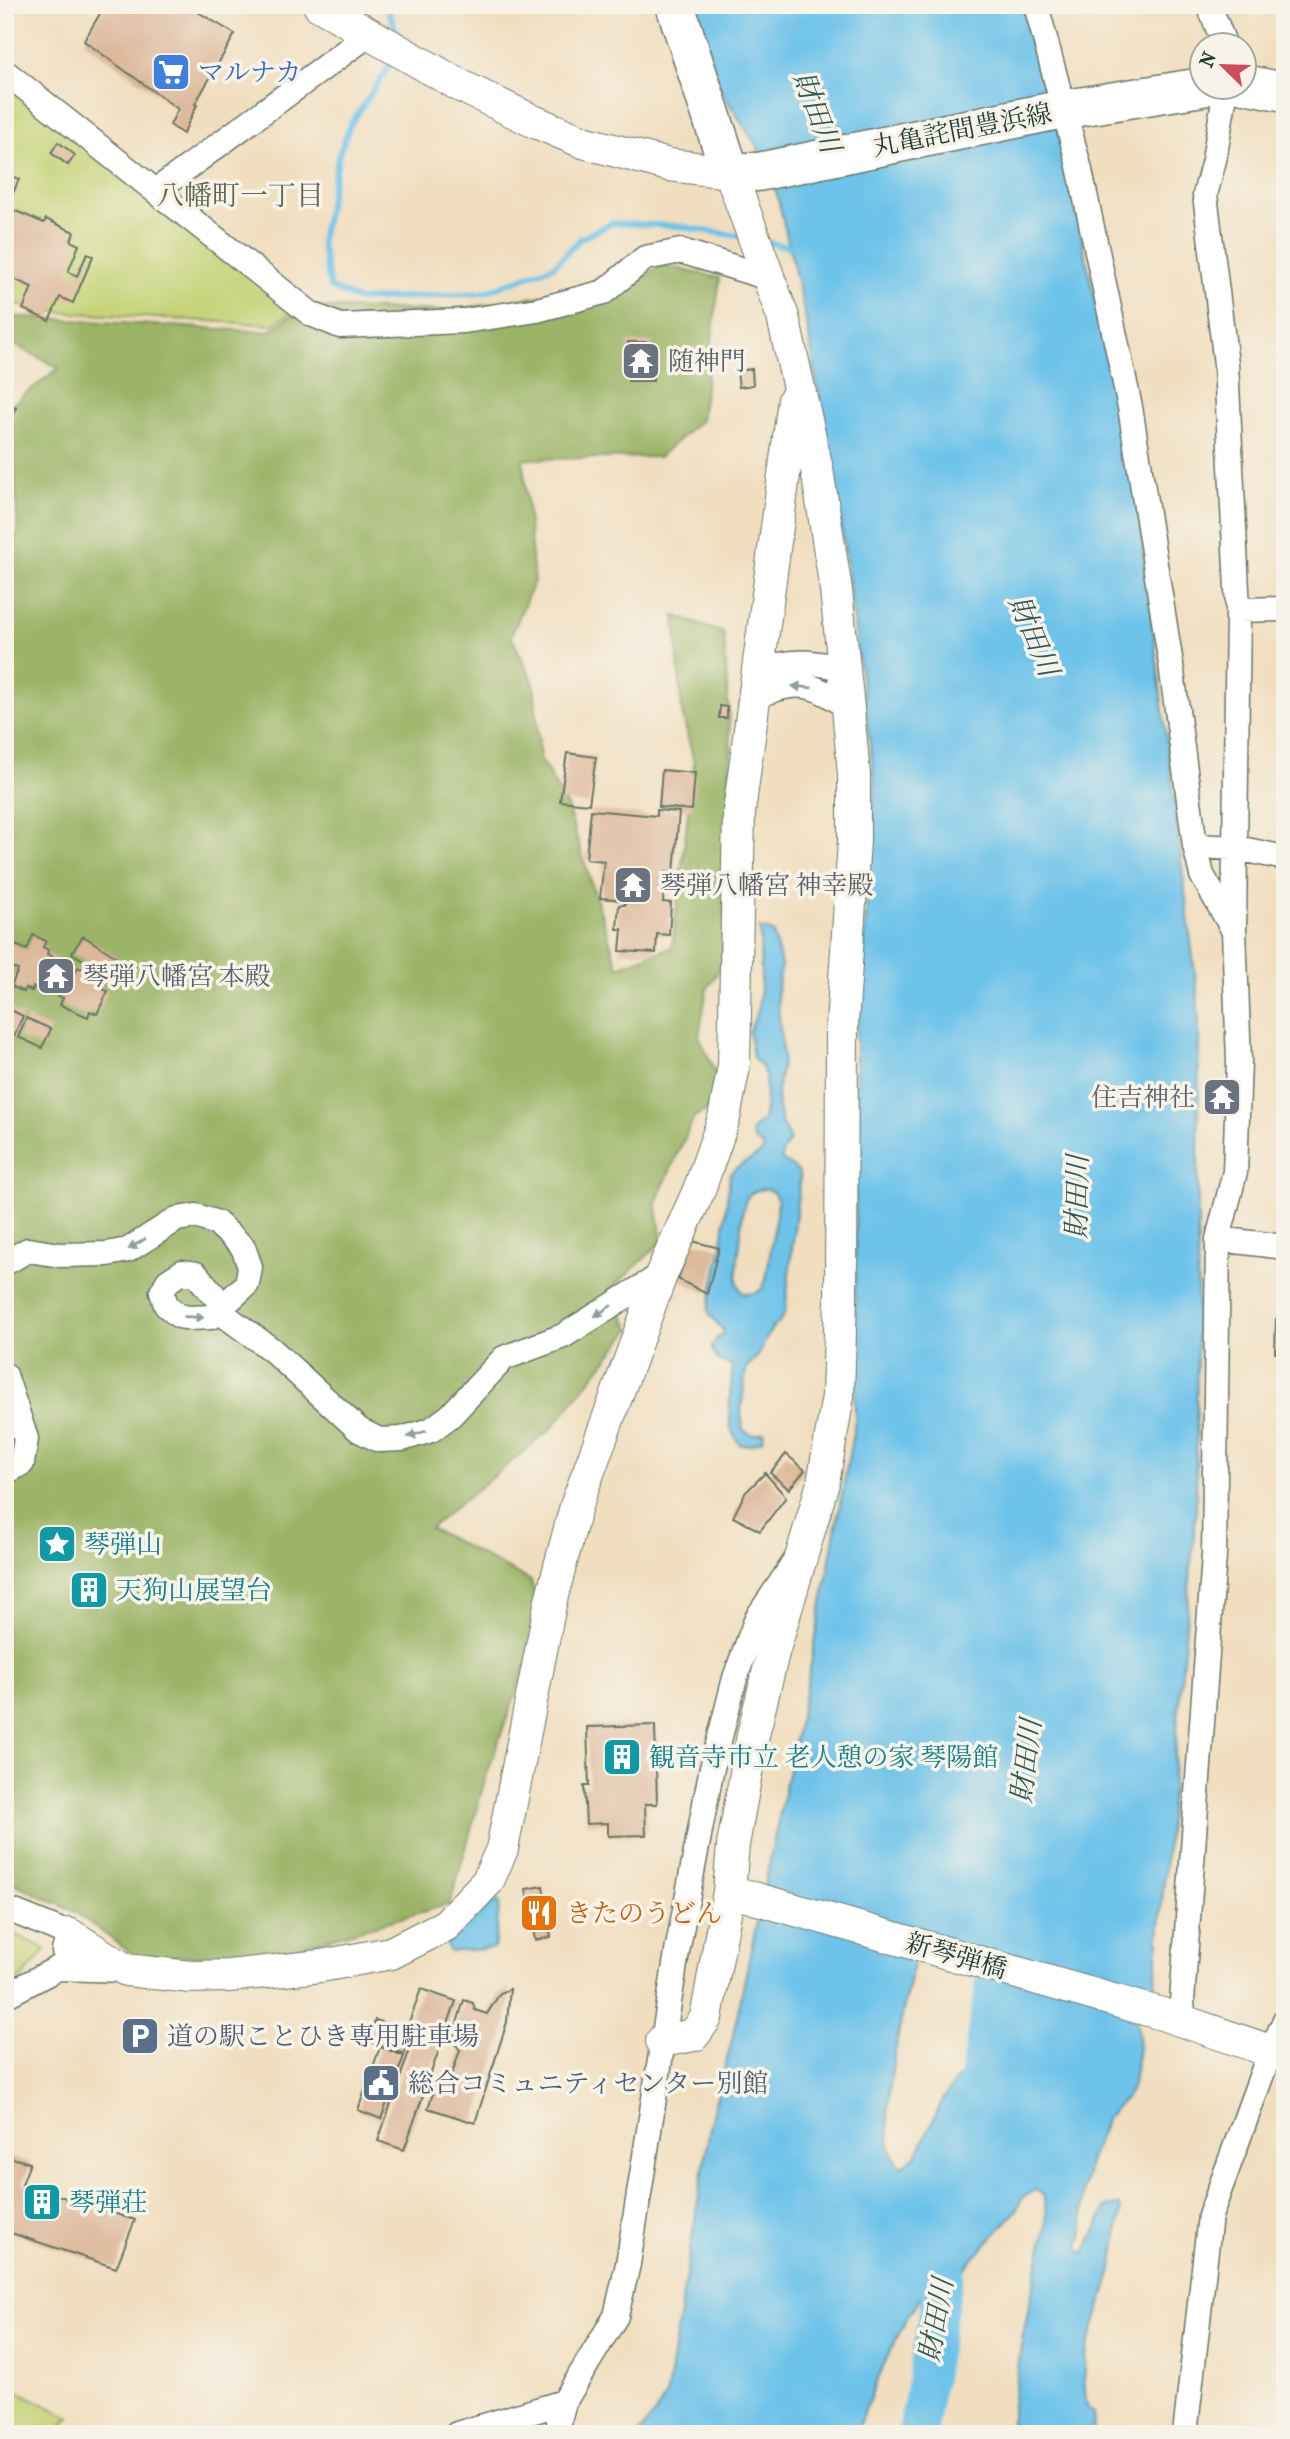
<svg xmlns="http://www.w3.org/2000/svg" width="1290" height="2439" viewBox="0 0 1290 2439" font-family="'IM FELL French Canon','Noto Serif JP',serif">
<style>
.green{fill:#c4d274;stroke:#728854;stroke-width:2}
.forest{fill:#9bb466;stroke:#5d784d;stroke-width:2}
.water{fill:#6ec3ea;stroke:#46808f;stroke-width:2;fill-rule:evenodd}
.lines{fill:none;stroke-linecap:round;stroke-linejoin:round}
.stream{stroke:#6ec3ea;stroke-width:6}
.river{stroke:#6ec3ea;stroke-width:38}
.building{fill:#ddb799}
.minor-casing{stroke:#687565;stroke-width:27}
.tertiary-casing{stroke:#687565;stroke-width:34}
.primary-casing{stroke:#687565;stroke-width:41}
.minor{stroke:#fff;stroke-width:24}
.tertiary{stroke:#fff;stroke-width:32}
.primary{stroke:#fff;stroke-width:38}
.oneway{fill:#8f9e9a}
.labels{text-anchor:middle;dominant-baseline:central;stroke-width:7;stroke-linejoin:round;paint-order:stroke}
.shop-label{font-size:26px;fill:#366cbe;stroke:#f7f3e8;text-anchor:start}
.street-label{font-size:26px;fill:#1f3d34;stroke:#f7f3e8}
.worship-label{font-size:26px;fill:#5b616d;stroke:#f7f3e8;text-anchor:start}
.culture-label{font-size:26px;fill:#0d838f;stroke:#f7f3e8;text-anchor:start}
.food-label{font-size:26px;fill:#c56008;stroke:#f7f3e8;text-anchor:start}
.service-label{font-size:26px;fill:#4e5e75;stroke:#f7f3e8;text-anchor:start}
.water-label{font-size:28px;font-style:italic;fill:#2f5858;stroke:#f7f3e8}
.neighbourhood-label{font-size:28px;fill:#626857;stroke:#f7f3e8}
</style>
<rect width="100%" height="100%" fill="#f7f3e8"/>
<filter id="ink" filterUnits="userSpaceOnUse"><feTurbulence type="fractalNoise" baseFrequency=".0143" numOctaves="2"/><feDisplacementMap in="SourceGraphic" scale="14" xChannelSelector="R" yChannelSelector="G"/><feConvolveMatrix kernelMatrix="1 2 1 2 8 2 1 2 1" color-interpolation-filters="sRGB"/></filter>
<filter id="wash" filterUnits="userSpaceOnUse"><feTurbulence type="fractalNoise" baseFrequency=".00686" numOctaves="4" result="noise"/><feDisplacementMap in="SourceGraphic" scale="28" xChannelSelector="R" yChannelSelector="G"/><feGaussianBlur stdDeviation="1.57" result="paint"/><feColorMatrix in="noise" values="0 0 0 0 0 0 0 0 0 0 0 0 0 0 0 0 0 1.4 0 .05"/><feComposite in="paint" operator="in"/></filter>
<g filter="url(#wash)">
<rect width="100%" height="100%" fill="#f1debf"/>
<path class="green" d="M5,82L298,307L273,325L57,312L5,302Z
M5,1930L46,1949L22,1978L5,1987Z
M5,2385L70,2417L55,2434H5Z"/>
<path class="forest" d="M661,265L720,278L701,420L659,457L523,459L534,581L511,636L534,683L540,758L567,807L618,967L672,947L694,763L682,712L675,616L724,633L731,753L722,965L707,989L699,1036L719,1081L714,1106L694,1117L656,1202L662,1242L608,1292L631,1329L551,1429L430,1528L531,1581L541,1622L485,1780L450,1904L267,1956H135L75,1912L5,1879V545L18,533L11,405L59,368L5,340V316L269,332L303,307L446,311L637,281Z"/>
<path class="water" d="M695,5H1022L1054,111L1136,488L1197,991L1199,1025L1196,1510L1155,1984L1136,2017L1139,2039L1133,2084L1127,2096L1107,2117L1090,2159L1083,2194V2232L1079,2246L1082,2253L1086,2251L1106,2207L1119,2205L1121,2210L1112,2270L1087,2349L1084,2379L1086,2402L1087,2408L1093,2413L1094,2434H1009L1022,2340L1046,2227L1047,2214L1043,2195L1036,2190L1022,2198L1016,2211L963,2270L953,2278L929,2289L922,2296L909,2314L884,2364L855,2434H638L656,2413L667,2393L712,2115L732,2040L810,1669L855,1422L856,1033L859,1017L875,784L841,523L807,325L777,194L758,148L720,89ZM915,1953L1008,1980L989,2037L945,2096L916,2156L902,2167C866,2143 909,1992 915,1953Z
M760,928L773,932L781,965L777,993L783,1060L777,1091L778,1107L781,1122L790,1140L782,1153V1160L798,1171L800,1177L785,1312L779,1323L772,1328L757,1357L746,1368L741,1412L743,1430L753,1435L764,1432L763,1440L750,1445H741C721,1428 733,1390 732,1366L717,1359L711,1347L717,1338L722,1336L724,1331L710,1315L708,1310L722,1245L730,1174C739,1164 753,1160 763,1151V1146L754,1141L752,1135L753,1129L763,1120L766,1104L765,1076L762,1067L753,1058L749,1031L758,1011L761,982ZM764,1189C772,1190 775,1193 778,1202L766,1280L762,1289C727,1310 738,1259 740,1243C742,1229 740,1207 749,1195C753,1191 758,1190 764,1189Z
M496,1901L500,1902L494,1948L450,1952L446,1944Z"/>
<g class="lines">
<path class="stream" d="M386,5L398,35
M392,62L350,125L339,154L321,241L330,287L358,300L483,293L554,266L580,239L612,223L677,226L745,237
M765,242L796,248"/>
<path class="river" d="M975,2098L1004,1930
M917,2434L952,2230"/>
</g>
<g id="blocks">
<path class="building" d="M105,5H186L235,34L195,104L197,105L183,134L170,125L178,109L84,41Z
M58,142L75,155L68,165L51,153Z
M5,173L19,179L11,198L5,195Z
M11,209L44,223L46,219L74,232L71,241L79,245L68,272L77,276L87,254L93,256L73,303L60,297L49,321L23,309L32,287L14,279L5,299V215L8,216Z
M628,342H653V381H628Z
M752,369L753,385L739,387L737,371Z
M5,405L16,408L6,443H5Z
M720,706L727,707V718H719Z
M567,753L596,757L589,804L560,801Z
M662,770L695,773L692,810L659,807Z
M591,810L657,816V810L679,812L674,873L665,872L663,902L671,903L669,935L657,934L656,953L620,951L622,929H617L619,905H625V900L600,898L604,861L586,859Z
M33,935L46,941L43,947L48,950L47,954L56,958L52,966L67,972L69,968L76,972L78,967L104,979L100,988L108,991L97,1014L90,1011L88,1017L60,1005L63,998L56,995L59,990L46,984L43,991L33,987L32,991L25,988L24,992L11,986L18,970L5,965V955L11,943L27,950Z
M83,936L126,963L115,980L72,953Z
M7,1008L23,1016L14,1036L5,1032Z
M26,1018L51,1029L42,1048L18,1037Z
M1215,1090H1229V1105H1216Z
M692,1241L719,1248L707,1294L678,1279Z
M1276,1319H1285V1353H1275Z
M786,1454L805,1470L789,1489L770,1473Z
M765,1473L786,1497L760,1531L733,1517L745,1493Z
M88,1578L99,1583L100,1595L91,1602L80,1597L78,1586Z
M655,1725L657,1804H645L646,1835L608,1836V1823L586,1824L584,1786H589L587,1727Z
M543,1886L551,1937L535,1940L526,1889Z
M421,1989L456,2001L404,2150L378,2141L417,2029L408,2025Z
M510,1989L507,2022L475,2123L428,2108L438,2079L451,2077L460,2050L452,2040L464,2000L473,2003L475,2010L487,2014L500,1993Z
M375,2020L412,2032L404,2054L368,2041Z
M380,2047L404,2056L381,2119L358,2110Z
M5,2156L30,2163L22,2184L135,2220L116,2268L5,2231Z"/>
</g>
</g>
<g filter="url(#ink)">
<use href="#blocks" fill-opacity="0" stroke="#687565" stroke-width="2"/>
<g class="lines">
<g class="minor-casing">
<path id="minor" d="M1036,5L1079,166L1130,407L1171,664L1195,846L1237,848L1285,858
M1209,5L1225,46
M5,72L311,314L340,326L464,321L537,310L604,292L645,258L681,251L769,278
M157,190L368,35
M1238,610L1285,609
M756,670C793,660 806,661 844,668
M753,698C793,680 813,680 848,708
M1195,846L1202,875L1234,931
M1218,1239L1285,1247
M5,1263L28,1250L60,1255L107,1254L128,1250L177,1219L196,1216L217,1223L243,1247L250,1267L247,1284L211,1317L190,1318L179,1316L166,1305L162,1292L168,1281L182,1272L196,1274L214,1295
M227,1317L272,1350L359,1430L379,1440L402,1439L431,1430L450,1416L504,1358L563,1336L661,1275
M5,1375L26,1439L22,1463L12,1469H5
M5,1908L69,1934L64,1951
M5,1996L58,1968L125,1970
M1184,2022L1182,2002L1214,1556L1218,1239L1235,1172L1239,1061L1234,931L1238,610L1226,364L1205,195L1214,160L1226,88
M457,2434L564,2402
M559,2434V2420L564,2402L616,2316L628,2264L677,1952L711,1772L735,1678L757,1618L796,1560
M1185,2434L1210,2216L1266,2063L1285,2020"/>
</g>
<g class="tertiary-casing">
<path id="tertiary" d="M319,5L461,86L533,121L583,142L669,165L730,172L783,317L817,469L836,590L848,708L854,775V841L842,1026L841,1299L838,1396L823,1483L773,1653L753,1735L733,1845L729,1891L706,2018L694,2035L662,2041
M729,1891L1162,2014L1285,2056
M69,1934L126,1970L191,1977L229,1976L321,1966L391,1953L446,1925L488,1881L502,1849L551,1600L576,1506L661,1275L699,1190L724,1118L734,1066L739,812L794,400"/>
</g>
<g class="primary-casing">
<path id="primary" d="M675,5L730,172H758L1054,111L1202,87
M1244,84L1285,92"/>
</g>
<use href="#minor" class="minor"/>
<use href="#tertiary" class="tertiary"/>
<use href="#primary" class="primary"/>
</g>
<defs><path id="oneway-solid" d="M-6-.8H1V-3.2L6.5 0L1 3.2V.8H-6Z" transform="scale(1.75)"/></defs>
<g class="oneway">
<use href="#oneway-solid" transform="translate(802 687) rotate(-175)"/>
<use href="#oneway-solid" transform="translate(137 1244) rotate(148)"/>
<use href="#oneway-solid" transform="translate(603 1311) rotate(148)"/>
<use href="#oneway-solid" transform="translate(194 1317) rotate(2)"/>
<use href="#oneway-solid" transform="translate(417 1434) rotate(162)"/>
</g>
</g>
<defs>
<g id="supermarket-square" transform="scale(2.0125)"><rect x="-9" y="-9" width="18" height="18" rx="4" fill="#3f7fe0" stroke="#f7f3e8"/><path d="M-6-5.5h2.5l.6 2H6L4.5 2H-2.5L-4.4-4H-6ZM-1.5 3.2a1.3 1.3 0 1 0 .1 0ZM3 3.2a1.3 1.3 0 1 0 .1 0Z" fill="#fff"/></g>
<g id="temple-square" transform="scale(2.0125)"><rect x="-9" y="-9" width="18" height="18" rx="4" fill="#6b7280" stroke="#f7f3e8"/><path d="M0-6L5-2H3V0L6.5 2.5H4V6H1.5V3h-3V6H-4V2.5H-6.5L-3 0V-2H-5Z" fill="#fff"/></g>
<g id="sight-square" transform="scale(2.0125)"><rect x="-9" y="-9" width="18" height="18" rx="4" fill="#0f9aa8" stroke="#f7f3e8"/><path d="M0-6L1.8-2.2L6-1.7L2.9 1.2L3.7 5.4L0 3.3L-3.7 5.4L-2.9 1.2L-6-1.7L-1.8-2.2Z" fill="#fff"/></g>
<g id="building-square" transform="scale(2.0125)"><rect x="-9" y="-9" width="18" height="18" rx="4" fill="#0f9aa8" stroke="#f7f3e8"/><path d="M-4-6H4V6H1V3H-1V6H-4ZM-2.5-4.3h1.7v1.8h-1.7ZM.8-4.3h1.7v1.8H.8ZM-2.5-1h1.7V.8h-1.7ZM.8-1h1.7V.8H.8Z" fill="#fff"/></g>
<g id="restaurant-square" transform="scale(2.0125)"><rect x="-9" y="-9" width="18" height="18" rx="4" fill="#e8710a" stroke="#f7f3e8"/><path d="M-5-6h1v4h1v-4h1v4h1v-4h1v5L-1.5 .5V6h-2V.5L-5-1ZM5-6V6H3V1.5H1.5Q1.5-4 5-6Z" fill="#fff"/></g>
<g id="parking-square" transform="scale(2.0125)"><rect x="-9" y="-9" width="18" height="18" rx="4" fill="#5c6f8a" stroke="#f7f3e8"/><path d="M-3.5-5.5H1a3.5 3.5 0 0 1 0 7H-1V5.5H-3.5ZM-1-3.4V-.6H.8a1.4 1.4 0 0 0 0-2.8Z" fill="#fff"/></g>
<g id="civic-square" transform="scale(2.0125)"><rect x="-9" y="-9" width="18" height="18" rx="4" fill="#5c6f8a" stroke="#f7f3e8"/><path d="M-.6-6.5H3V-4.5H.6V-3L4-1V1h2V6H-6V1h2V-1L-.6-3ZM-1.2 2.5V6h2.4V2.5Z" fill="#fff"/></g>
</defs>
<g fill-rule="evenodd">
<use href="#supermarket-square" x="171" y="72"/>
<use href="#temple-square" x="641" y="361"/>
<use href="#temple-square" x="633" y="885"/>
<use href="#temple-square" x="56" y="976"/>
<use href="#temple-square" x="1222" y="1097"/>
<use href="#sight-square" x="57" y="1544"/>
<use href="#building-square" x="89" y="1590"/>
<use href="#building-square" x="622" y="1757"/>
<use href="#restaurant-square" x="539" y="1913"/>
<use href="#parking-square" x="140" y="2036"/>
<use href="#civic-square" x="381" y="2083"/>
<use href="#building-square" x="42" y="2202"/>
</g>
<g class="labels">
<g class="shop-label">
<text x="198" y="72">マルナカ</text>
</g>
<g class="street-label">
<text transform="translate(962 130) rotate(-11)">丸亀詫間豊浜線</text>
<text transform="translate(956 1956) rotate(16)">新琴弾橋</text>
</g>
<g class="worship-label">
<text x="668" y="361">随神門</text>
<text x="660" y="885">琴弾八幡宮 神幸殿</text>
<text x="83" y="976">琴弾八幡宮 本殿</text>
<text x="1195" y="1097" text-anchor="end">住吉神社</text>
</g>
<g class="culture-label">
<text x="84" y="1544">琴弾山</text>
<text x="116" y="1590">天狗山展望台</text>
<text x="649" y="1757">観音寺市立 老人憩の家 琴陽館</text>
<text x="69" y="2202">琴弾荘</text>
</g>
<g class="food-label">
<text x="566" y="1913">きたのうどん</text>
</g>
<g class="service-label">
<text x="167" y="2036">道の駅ことひき専用駐車場</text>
<text x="408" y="2083">総合コミュニティセンター別館</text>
</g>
<g class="water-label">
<text transform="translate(817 112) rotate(69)">財田川</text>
<text transform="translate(1034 636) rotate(67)">財田川</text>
<text transform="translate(1077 1197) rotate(-89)">財田川</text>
<text transform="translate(1026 1761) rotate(-83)">財田川</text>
<text transform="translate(936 2320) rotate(-80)">財田川</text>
</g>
<g class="neighbourhood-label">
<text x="240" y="195">八幡町一丁目</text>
</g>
</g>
<rect width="1290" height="2439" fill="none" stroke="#f7f3e8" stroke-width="28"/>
<g transform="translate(1223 66) rotate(293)"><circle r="33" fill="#f7f3e8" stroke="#a1aaa0" stroke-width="2"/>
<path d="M0-5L12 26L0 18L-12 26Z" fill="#d1495b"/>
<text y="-10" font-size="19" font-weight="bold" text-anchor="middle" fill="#1f3d34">N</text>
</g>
</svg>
